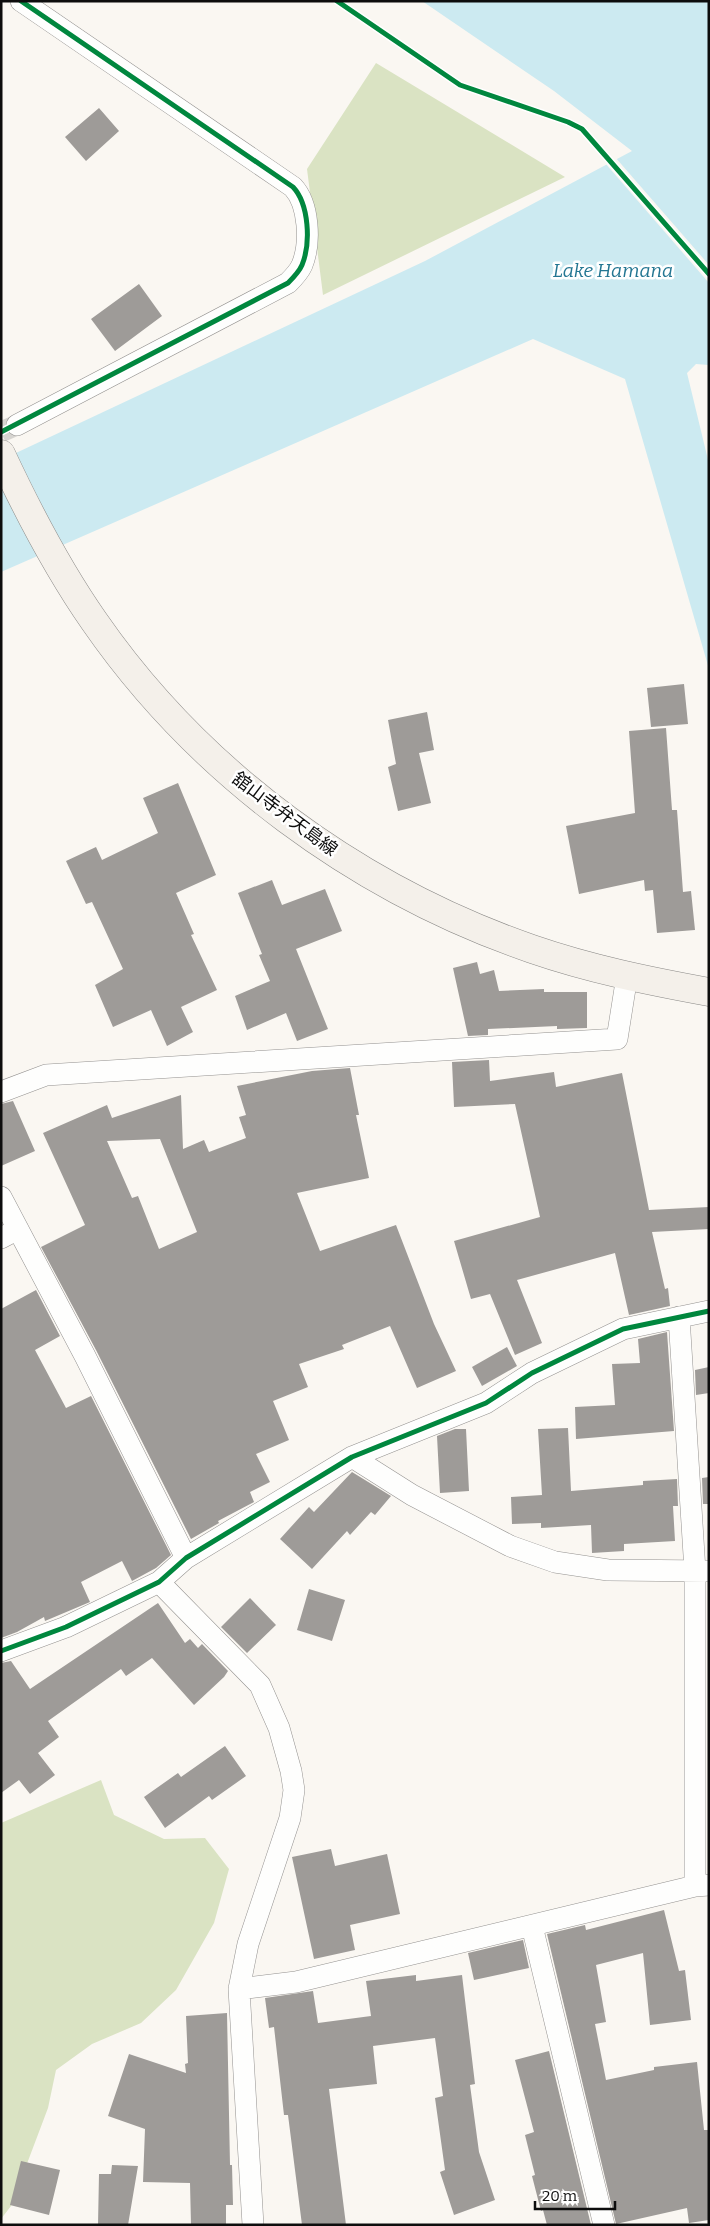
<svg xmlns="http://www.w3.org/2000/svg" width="710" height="2226" viewBox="0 0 710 2226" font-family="Bitter,'Noto Sans JP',serif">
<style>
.forest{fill:#dae3c3}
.water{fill:#cceaf1}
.pier{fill:#faf7f2}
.building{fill:#9e9b98;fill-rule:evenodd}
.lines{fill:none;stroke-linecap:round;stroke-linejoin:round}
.minor-tunnel{stroke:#d6d4d0;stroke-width:21;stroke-dasharray:21 11;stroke-linecap:butt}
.minor-casing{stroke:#949290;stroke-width:22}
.secondary-casing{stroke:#8a8987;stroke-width:29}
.minor{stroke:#fefefd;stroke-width:21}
.secondary{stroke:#f4f0ea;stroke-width:28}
.cycleway-casing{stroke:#fff;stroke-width:8}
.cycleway{stroke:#00873e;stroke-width:5}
.labels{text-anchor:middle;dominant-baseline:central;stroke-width:5;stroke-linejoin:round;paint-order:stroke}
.street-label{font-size:18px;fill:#0d0d0d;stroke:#fff}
.water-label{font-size:19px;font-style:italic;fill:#237692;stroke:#fff}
</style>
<rect width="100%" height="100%" fill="#faf7f2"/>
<path class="forest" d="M376,63L565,177L323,295L307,169Z
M101,1780L114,1815L164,1839L205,1838L229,1869L214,1923L176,1990L141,2023L92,2044L56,2070L48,2108L11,2206L1,2219V1823Z"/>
<path class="water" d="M422,1H709V365L696,364L687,373L709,464V669L625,379L533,339L1,572V460L425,261L632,151L554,91Z"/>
<path class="pier" d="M615,157L709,265V283L605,163Z"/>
<path class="building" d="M99,108L119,131L86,161L65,137Z
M139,284L162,316L115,351L91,319Z
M684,684L688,724L651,727L647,688Z
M427,712L434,750L419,753L431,803L398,811L388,767L396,764L388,720Z
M666,728L672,810H677L683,892L691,891L695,930L657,933L653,890L645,891L644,880L579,894L566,826L635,813L629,731Z
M178,783L216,875L176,893L194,934L191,935L217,990L181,1007L193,1032L167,1046L151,1010L113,1027L95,985L123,969L92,902L86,904L66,861L96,847L102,860L158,833L143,798Z
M272,880L282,905L325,889L342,931L296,949L328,1029L297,1041L286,1013L247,1030L235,996L270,981L259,955L262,954L238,893Z
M477,962L480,974L494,970L499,991L544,989V992H587V1028L557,1029V1026L488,1029V1035L468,1036L453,968Z
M489,1060L490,1081L554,1072L556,1087L622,1073L649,1210L709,1207V1229L652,1232L665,1289L668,1288L670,1306L629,1315L615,1253L517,1280L542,1343L515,1355L490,1294L471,1299L454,1241L540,1217L515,1104L454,1107L452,1062Z
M350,1068L359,1115H356L369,1178L297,1193L320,1251L396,1225L434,1324L456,1371L417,1388L390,1326L342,1345L344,1349L299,1364L308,1387L273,1401L289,1440L256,1454L270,1482L250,1492L254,1502L218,1521L219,1523L191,1539L96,1350L41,1247L85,1225L43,1133L107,1105L112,1118L181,1095L183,1149L204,1140L209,1152L246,1138L239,1117L246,1115L237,1086L312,1071ZM160,1139L197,1232L159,1249L138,1196L132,1198L107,1141Z
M13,1101L35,1151L1,1166V1104Z
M36,1290L60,1336L35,1350L66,1408L91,1396L171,1555L156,1568L132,1581L122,1561L81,1582L90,1602L45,1621L44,1617L17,1632L1,1638V1309Z
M667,1332L674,1431L576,1439L575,1407L615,1405L612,1364L640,1363L638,1339Z
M507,1347L517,1366L482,1386L472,1367Z
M709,1367V1393L696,1395L695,1370Z
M568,1428L571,1491L643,1485V1481L677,1479L678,1506H673L675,1541L624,1544V1551L592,1553L591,1525L541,1528V1523L512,1524L511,1497L542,1495L538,1429Z
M455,1429H466L469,1491L440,1493L437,1436Z
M352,1472L391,1496L375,1515L371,1512L350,1535L347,1531L312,1569L280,1539L309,1507L314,1512Z
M709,1477V1504H703L702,1478Z
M309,1589L345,1600L332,1641L297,1630Z
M250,1598L276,1625L247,1653L221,1627Z
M158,1603L185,1643L190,1639L198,1648L202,1644L228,1671L224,1677L194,1705L152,1658L126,1676L121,1669L48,1721L59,1737L38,1753L55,1775L30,1794L19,1780L1,1793V1663L11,1661L30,1689Z
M225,1746L246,1776L212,1800L209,1796L165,1828L144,1797L178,1773L181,1777Z
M331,1849L335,1866L387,1854L400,1914L350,1925L355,1950L314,1959L292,1857Z
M664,1910L679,1971L685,1970L691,2020L650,2025L643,1953L596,1965L606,2022L595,2024L606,2080L654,2070V2067L697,2062L704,2130H709V2220L689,2223L687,2208L616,2224L547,1934L585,1925L586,1930Z
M523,1940L529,1968L474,1980L468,1953Z
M416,1975V1981L462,1975L475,2084L470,2085L479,2152L495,2200L454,2215L440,2172L445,2170L435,2098L443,2096L435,2038L373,2046L377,2084L329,2089L346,2225H302L288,2115H284L274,2027L269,2028L265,1998L313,1991L318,2023L371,2016L366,1981Z
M227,2013L230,2165H232L233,2205H226V2225H191L190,2183L143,2182L145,2129L108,2116L129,2054L186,2073L185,2064L188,2063L186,2016Z
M549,2051L591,2225H547L543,2210L541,2211L532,2176L535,2175L525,2135L534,2132L515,2060Z
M21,2161L60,2170L49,2215L10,2205Z
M112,2165L138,2166L128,2225H98L99,2174H111Z"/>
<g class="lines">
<path class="minor-tunnel" d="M1,432L17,425"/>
<g class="minor-casing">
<path id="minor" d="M17,425L288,283C294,277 299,272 302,265C311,243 309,204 293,187L21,1
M1,1092L46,1075L617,1039L627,976
M1,1197L85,1356L186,1558
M1,1238L18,1229
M679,1317L695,1571V1886
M352,1457L412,1495L510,1546L555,1562L608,1570L709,1571
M159,1582L260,1685L279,1728L291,1771L294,1790L290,1818L248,1944L239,1989L253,2225
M1,1651L66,1627L159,1582L186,1558L352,1457L486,1403L532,1373L623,1329L709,1311
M532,1926L604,2225
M239,1989L296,1982L695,1886L709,1885"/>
</g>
<g class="secondary-casing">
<path id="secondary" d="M1,454C28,512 57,568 94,621C199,773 358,889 532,949C590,969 649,981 709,992"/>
</g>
<use href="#minor" class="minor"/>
<use href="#secondary" class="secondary"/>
<g class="cycleway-casing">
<path id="cycleway" d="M337,1L460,85L568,122L582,129L709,274
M1,432L288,283C294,277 299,272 302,265C311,243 309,204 293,187L21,1
M1,1651L66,1627L159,1582L186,1558L352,1457L486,1403L532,1373L623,1329L709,1311"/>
</g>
<use href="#cycleway" class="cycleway"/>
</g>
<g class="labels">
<g class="street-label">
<text transform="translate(285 814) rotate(37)">舘山寺弁天島線</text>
</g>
<g class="water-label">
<text x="613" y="270">Lake Hamana</text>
</g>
</g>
<rect width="710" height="2226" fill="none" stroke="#0d0d0d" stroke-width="5"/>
<path d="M535 2201v8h80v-8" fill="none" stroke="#0d0d0d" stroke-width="2.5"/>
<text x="542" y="2201" font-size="15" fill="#0d0d0d" stroke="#ffffff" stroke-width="4" paint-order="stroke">20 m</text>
</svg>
